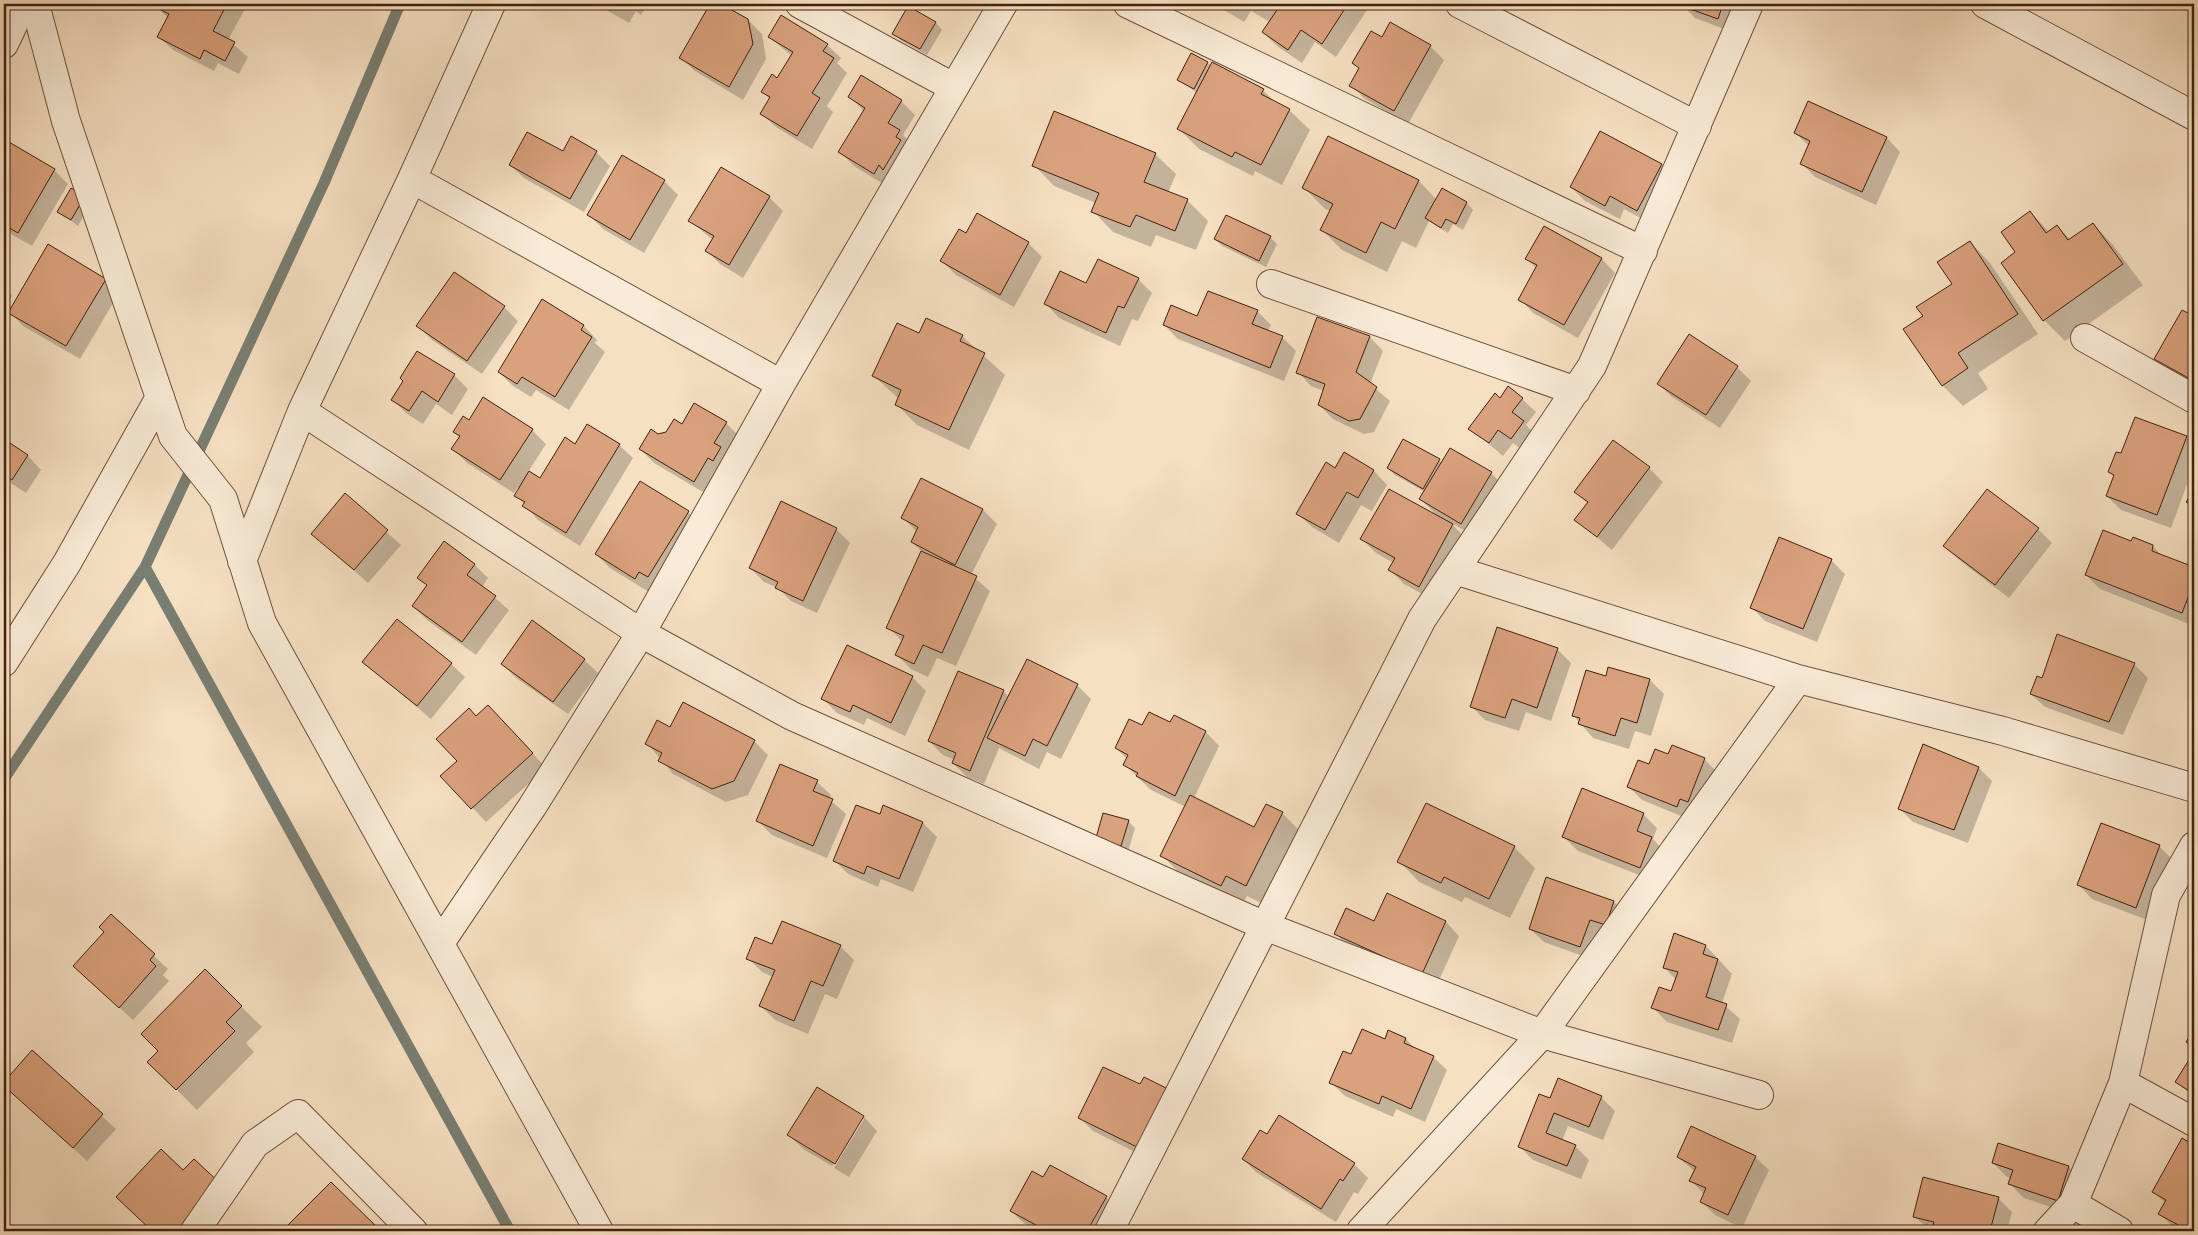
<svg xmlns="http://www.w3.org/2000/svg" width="2198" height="1235" viewBox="0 0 2198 1235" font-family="'IM FELL Great Primer',serif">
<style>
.shadow{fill:#0003}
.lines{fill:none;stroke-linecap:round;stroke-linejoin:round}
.stream{stroke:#797e72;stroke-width:11}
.building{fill:#daa17d;stroke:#43200f}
.minor-casing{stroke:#70503c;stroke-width:30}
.minor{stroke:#f9ebd7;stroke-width:28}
</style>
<rect width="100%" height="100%" fill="#f6e0c2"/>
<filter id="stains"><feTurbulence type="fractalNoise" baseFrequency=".004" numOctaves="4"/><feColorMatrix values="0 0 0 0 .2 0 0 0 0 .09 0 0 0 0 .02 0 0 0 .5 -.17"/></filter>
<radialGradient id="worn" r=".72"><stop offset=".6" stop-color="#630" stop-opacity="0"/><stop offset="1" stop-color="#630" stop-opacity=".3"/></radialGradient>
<path class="shadow" d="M158,4H242L246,7L228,40L248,57L239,74L218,63L214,71L173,50L159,37L168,18L156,6Z
M596,4H648L641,15L636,11L629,23Z
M712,4H718L748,20L762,34L766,59L743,100L695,71L681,58Z
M1204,4H1214L1211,8Z
M1214,4H1371L1336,57L1315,42L1302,63L1277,46L1263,32L1270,22L1251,11L1244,22Z
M1681,4H1746L1732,32L1695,18Z
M909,7L936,23L942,30L927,55L900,40L894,33Z
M769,37L827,45L841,58L837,63L847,73L827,106L833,112L812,149L776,127L762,114L770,99L763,92L777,79L792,56Z
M1382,39L1430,46L1444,60L1408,124L1365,99L1351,85L1360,69L1354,63Z
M1207,63L1263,90L1276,103L1289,110L1310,130L1282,185L1255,171L1253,176L1199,149L1179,129L1197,93L1178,80Z
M850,97L901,101L915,115L903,135L913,145L888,187L854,166L840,152L865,112Z
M1809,103L1887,138L1900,152L1876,205L1815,177L1801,163L1809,146L1795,133Z
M1600,132L1662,165L1675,179L1651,224L1624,209L1620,219L1585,201L1571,187Z
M1329,138L1419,181L1436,199L1442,189L1467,203L1473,210L1463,230L1453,224L1448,233L1429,221L1416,248L1402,241L1387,272L1342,250L1322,230L1331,212L1324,208L1304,188Z
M9,144L54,170L68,184L32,246L4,230V153Z
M596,152L610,166L584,212L524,178L510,165L563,153Z
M1155,154L1176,174L1168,193L1187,200L1208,221L1196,250L1156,235L1151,247L1113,232L1093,211L1096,203L1054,186L1034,165Z
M664,181L678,195L644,253L603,229L589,215Z
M72,189L91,203L78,226L59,211Z
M769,197L783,211L743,278L720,264L707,251L713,240L690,221Z
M2030,212L2049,232L2057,226L2071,240L2093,224L2113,245L2143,285L2065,341L2044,320L2002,263L2017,252Z
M1544,228L1602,259L1615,273L1578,338L1533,313L1520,299L1537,269L1527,259Z
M966,235L1028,243L1042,257L1014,307L956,275L942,261Z
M1270,237L1277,244L1266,267L1222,246L1215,239Z
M1970,242L1990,263L2038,334L1978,373L1988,389L1963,406L1943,386L1924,317L1954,284Z
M455,273L504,307L518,321L482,374L432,340L418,326Z
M1138,279L1152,293L1138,321L1132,319L1120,346L1059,318L1046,304Z
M105,280L119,293L80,359L23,326L10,312Z
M4,288L12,296L4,308Z
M542,301L584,326L597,340L595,343L605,352L569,410L536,390L531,397L513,386L499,372Z
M1257,311L1271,325L1268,331L1282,337L1296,351L1284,381L1178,339L1164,325L1198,318Z
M2183,311L2194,318V386L2170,373L2156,359Z
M920,335L962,336L1005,375L969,450L917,425L896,404L899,399L874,376Z
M1370,337L1383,351L1370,384L1390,401L1374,432L1364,434L1333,419L1319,405L1324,391L1311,386L1298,372Z
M418,352L454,375L468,389L452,415L436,404L423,424L407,414L393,400Z
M1737,367L1751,381L1720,428L1672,397L1658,383Z
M1500,399H1522L1536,412L1526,425L1537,436L1525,452L1513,443L1503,456L1470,428Z
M469,421L532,430L546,444L528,472L540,480L576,445H619L633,458L580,546L538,520L516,495L520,488L518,487L514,493L467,463L453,449L460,438L454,432Z
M726,423L740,437L708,495L654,463L640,449L658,436L682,425Z
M2186,437L2194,445V465L2171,528L2121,510L2107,496L2114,477L2110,472Z
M4,441L28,456L41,470L26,493L6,480L4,483Z
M1344,454L1374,471L1387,485L1372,511L1361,505L1339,543L1312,527L1298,514L1335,470Z
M1439,460L1442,463L1491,473L1505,487L1475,536L1451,523L1466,539L1433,600L1404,584L1390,570L1394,563L1376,553L1362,539L1438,517L1421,499L1425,492L1395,475L1388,468Z
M1649,468L1663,482L1612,550L1576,520L1588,504L1576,492Z
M922,480L983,510L997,524L971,575L990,591L956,666L937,658L928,677L911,669L897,655L902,641L888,627L922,552L912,542L917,532L903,518Z
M640,483L688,512L702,526L649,592L610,568L596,554Z
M345,495L401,545L368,583L313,534Z
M836,529L850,543L817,613L791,601L778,588L764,582L750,568Z
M2038,529L2052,543L2009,598L1958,559L1944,545Z
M2132,543L2153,546L2162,556L2194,569V626L2100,589L2086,575Z
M1831,560L1845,574L1817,642L1765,621L1751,607Z
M475,565L488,578L482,587L509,610L476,655L427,620L413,606L428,586L419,578Z
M1557,649L1571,663L1551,721L1526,712L1519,731L1485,720L1472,707Z
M584,660L598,673L568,714L516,678L502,664Z
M364,662L451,664L465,677L431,719Z
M2134,664L2148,678L2123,735L2045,707L2031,694L2042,680Z
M1609,668L1650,680L1664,694L1651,736L1635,731L1629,749L1593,738L1574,716L1606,677Z
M959,672L1004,692L1009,697L1077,685L1091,699L1061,759L1047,752L1039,769L999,748L984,784L967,777L953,763L955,760L943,755L929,741Z
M912,677L926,691L905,736L867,718L864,725L837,713L823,699Z
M684,704L754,741L768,755L748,795L726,802L673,774L647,743L671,729Z
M1174,717L1206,732L1219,746L1194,798L1255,829L1282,813L1303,834L1267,906L1247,896L1242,905L1182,876L1162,855L1186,807L1151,790L1125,765L1127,759L1116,748L1143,727L1171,724Z
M502,720L546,768L486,822L442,776Z
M1669,756L1704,759L1718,773L1691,820L1642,800L1628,786L1650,766Z
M1979,768L1992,781L1968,843L1913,822L1899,808Z
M817,782L831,795L829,799L846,814L827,858L772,835L758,821Z
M884,807L923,823L937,837L913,892L881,879L878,887L848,874L834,860L880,816Z
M1643,814L1657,828L1653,839L1665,852L1654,881L1578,851L1564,837Z
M1128,821L1135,828L1128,852L1104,845Z
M2159,846L2173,860L2150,921L2092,899L2079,885Z
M1514,847L1535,868L1510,918L1465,897L1462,902L1419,882L1399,861Z
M1614,902L1628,916L1594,960L1544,942L1530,929Z
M111,916L168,969L163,975L169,981L133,1020L88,979Z
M1375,922H1446L1459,936L1436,987L1350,948L1336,934Z
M772,946H840L854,960L837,999L825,994L808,1034L775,1020L761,1006L773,977L762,972L748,958Z
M1706,946L1732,974L1722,1003L1740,1019L1732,1043L1667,1022L1653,1008L1672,993L1676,980L1664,967Z
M205,971L262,1027L246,1043L254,1052L197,1110L149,1062L160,1051Z
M1406,1039L1417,1050L1433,1057L1447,1070L1425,1122L1396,1109L1393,1117L1345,1096L1331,1082L1352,1056L1386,1041Z
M32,1052L116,1129L87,1161L4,1085Z
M2194,1054V1098L2177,1082Z
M1104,1068L1155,1162L1093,1131L1079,1117Z
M817,1089L864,1117L877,1131L849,1177L834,1168L864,1119H861L832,1166L803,1149L789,1135Z
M1601,1097L1615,1111L1603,1140L1568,1126L1562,1141L1575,1146L1589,1160L1581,1179L1533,1160L1519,1146L1550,1100Z
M2183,1140L2194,1146V1231H2177L2160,1214L2165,1203L2154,1192Z
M1999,1144L2069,1167L2083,1181L2072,1214L2024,1198L2010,1184L2012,1178L2007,1177L1993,1163Z
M1678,1157H1755L1769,1170L1742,1228L1715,1215L1702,1202L1705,1195L1691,1181L1695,1172Z
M1243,1159L1354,1164L1368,1178L1358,1194L1354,1192L1336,1222L1257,1173Z
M183,1172L221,1186L234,1200L204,1231H153L131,1210Z
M1044,1179L1106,1197L1120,1211L1109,1231H1037L1025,1224L1011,1211Z
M331,1184L379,1231H284Z
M1998,1198L2012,1212L2007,1231H1931L1915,1217Z"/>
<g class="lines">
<path class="stream" d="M145,567L510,1231
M4,779L145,567L324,183L400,4"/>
</g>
<path class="building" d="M156,4H227L213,31L235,42L225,61L204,50L200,59L157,37L169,14L155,7Z
M710,4H721L748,19L753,44L729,87L679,58Z
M1281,4H1348L1322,44L1301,30L1288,50L1262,32Z
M1733,4L1731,10L1722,7L1718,19L1679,5Z
M908,6L936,22L920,49L892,34Z
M781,15L828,44L823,51L834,58L812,93L820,98L797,136L760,114L770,97L761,92L772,74L777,78L793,52L768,37Z
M1390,22L1431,45L1394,111L1349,86L1359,68L1352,63L1371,31L1382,37Z
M1191,53L1208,62L1194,89L1177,80Z
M1212,62L1264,89L1261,94L1290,109L1261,165L1235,152L1232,157L1177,129Z
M861,75L902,100L888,123L900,130L896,137L901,140L883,170L879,165L874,174L838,152L865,108L848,97Z
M1808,101L1887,137L1862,192L1800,164L1810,141L1794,133Z
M1054,111L1156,153L1144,182L1188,199L1175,231L1136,215L1130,227L1091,212L1099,193L1032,166Z
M1600,131L1662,164L1637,211L1610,196L1605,206L1570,187Z
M527,132L563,151L571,136L597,151L570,199L509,165Z
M1328,136L1419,180L1395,229L1381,222L1366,253L1320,230L1333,204L1302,188Z
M9,142L55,169L18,233L4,225V151Z
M622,155L665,180L630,240L587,215Z
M721,167L770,196L729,265L705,251L714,236L688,221Z
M71,188L85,196L71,220L57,212Z
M1442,188L1467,202L1456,224L1446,219L1441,228L1425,218Z
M2030,211L2046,233L2057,225L2068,240L2093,223L2123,264L2043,321L2001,263L2015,252L2001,232Z
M977,213L1029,242L1000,295L940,261L959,229L966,233Z
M1226,215L1271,236L1259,261L1214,239Z
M1544,226L1602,258L1564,325L1518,300L1537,265L1525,259Z
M1970,241L2018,314L1958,353L1968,368L1942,386L1903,329L1923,316L1916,307L1952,284L1937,262Z
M48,244L106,279L66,346L8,313Z
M1098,259L1139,278L1124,308L1118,306L1106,333L1044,304L1060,271L1086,283Z
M454,272L505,306L467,361L416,326Z
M1208,291L1258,310L1252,324L1283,336L1270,368L1163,325L1171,305L1197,316Z
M542,299L584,325L581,330L592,337L555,397L522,377L517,384L498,372Z
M2182,310L2194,316V381L2154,359Z
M1317,317L1370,336L1356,372L1377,387L1360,419L1349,421L1318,405L1325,384L1296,373Z
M926,318L963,335L960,341L985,353L949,430L895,405L901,390L872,376L897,323L919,333Z
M1689,334L1738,366L1706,415L1657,384Z
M417,351L455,374L438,402L422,391L409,411L391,400L403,381L400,378Z
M1508,386L1523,398L1512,412L1524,421L1511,439L1498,430L1489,443L1468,429L1495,393L1500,398Z
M483,397L533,429L500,480L451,449L460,436L453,432L463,416L469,420Z
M694,403L727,422L714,443L721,447L713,461L708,458L694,482L639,449L651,429L658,434L666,432L674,419L682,424Z
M2135,417L2187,436L2157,515L2106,496L2114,475L2108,472L2116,452L2121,453Z
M587,424L620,444L566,533L522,506L525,502L514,496L529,471L540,478L565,437L575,444Z
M4,439L28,455L12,480L4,475Z
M1403,439L1440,459L1423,489L1387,468Z
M1613,440L1650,467L1597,537L1574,520L1588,502L1574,492Z
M1450,448L1492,472L1461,524L1419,499Z
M1344,452L1374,470L1358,498L1347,492L1325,530L1296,514L1326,462L1335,468Z
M921,478L983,509L955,565L911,542L918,527L901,518Z
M640,481L689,511L648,577L639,572L635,579L595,554Z
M1389,489L1453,524L1419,587L1388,570L1395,558L1360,539Z
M1987,489L2039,528L1995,585L1943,546Z
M2194,489V507L2186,502Z
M345,493L388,530L354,570L311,534Z
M781,501L837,528L803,601L775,588L778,582L749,568Z
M2103,530L2131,541L2133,537L2153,545L2152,551L2194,567V582L2182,613L2085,575Z
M1779,537L1832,559L1803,629L1750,608Z
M444,541L475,564L467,575L496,596L462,642L412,606L427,585L417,578Z
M921,551L977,576L942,653L923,645L914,664L895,655L904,636L886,628Z
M397,619L452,663L417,706L362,662Z
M532,620L585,659L553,702L501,664Z
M1497,627L1558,648L1537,708L1512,699L1505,718L1470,707Z
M2057,634L2135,663L2109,722L2030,694L2037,676L2042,678Z
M847,645L913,676L891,723L853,705L850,712L821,699Z
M1027,659L1078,684L1047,746L1033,739L1025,756L987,738Z
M1608,667L1650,679L1637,723L1621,718L1615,736L1578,724L1580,718L1572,716L1586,670L1606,676Z
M958,671L1004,690L970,771L952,763L956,753L928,741Z
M683,702L755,740L734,781L712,789L658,761L662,753L645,744L657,720L670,727Z
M488,705L533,753L471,809L440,776L457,761L436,739L469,708L476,716Z
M1149,712L1170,722L1174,715L1206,731L1175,796L1136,776L1138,773L1123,765L1128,755L1115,748L1129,719L1142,725Z
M1923,744L1979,767L1954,830L1898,809Z
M1672,745L1705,758L1688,802L1680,799L1677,807L1627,787L1638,760L1649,764L1655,749L1668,754Z
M780,764L818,780L813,791L833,799L813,846L756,821Z
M1582,788L1644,813L1637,831L1652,837L1640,868L1562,837Z
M1190,795L1254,827L1266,804L1283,812L1246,886L1226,876L1221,886L1160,856Z
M1426,803L1515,846L1489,899L1444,877L1441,883L1397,862Z
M856,805L880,814L883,805L923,822L899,879L867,866L864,874L833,861Z
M1103,813L1129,820L1121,846L1096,838Z
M2101,823L2160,845L2136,908L2077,885Z
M1546,877L1614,901L1606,925L1590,920L1580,947L1529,929Z
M1387,893L1446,921L1422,974L1334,934L1346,908L1374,921Z
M111,914L155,954L150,960L156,966L119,1008L73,966L104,932L99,927Z
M782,921L841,945L823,986L811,981L794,1021L759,1006L775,970L746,959L755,937L772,944Z
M1674,933L1706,945L1703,954L1718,959L1706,997L1727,1004L1718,1030L1651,1008L1659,987L1671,991L1678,972L1663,968Z
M205,969L242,1006L226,1022L235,1031L176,1090L147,1062L158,1051L141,1034Z
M1362,1029L1385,1039L1388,1030L1406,1038L1404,1043L1434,1056L1411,1109L1382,1096L1379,1104L1329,1083L1343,1051L1351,1054Z
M2194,1029V1047L2186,1042Z
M32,1050L103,1114L73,1148L4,1086V1082Z
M2194,1052V1094L2175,1082Z
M1103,1067L1140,1084L1144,1077L1170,1090L1141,1149L1078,1118Z
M1558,1078L1602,1096L1589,1127L1554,1113L1546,1133L1576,1145L1567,1166L1518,1147L1539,1094L1550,1098Z
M817,1087L864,1116L835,1164L787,1135Z
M1279,1115L1355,1163L1343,1181L1340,1179L1321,1209L1242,1159L1260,1130L1267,1134Z
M1691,1126L1756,1156L1728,1215L1700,1202L1706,1188L1689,1181L1696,1167L1677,1157Z
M2182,1138L2194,1145V1231H2183L2184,1228L2158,1214L2166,1200L2152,1192Z
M1998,1143L2069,1166L2058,1201L2008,1184L2013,1170L1992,1163Z
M161,1149L183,1170L194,1159L222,1185L178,1231H152L116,1197Z
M1050,1165L1107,1196L1087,1231H1047L1010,1211L1032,1171L1043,1177Z
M1923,1177L1999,1197L1990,1231H1932L1934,1222L1913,1217Z
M331,1182L381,1231H282Z"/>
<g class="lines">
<g class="minor-casing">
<path id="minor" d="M35,4L66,121L173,436L223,499L262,623L599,1231
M800,4L953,87
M1128,4L1643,251
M1460,4L1697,126
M1985,4L2194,116
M4,44L23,4
M412,179L781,384
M1271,284L1576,391
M2085,338L2194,399
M302,411L641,633L792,716L1265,926L1542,1034L1759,1095
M242,561L302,411L412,179L491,4
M1455,570L1798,679L2003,731L2194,788
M4,662L67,563L160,397
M440,943L532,807L641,633L781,384L1003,4
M2123,1083L2194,1122
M2073,1204L2119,1231
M195,1231L255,1144L298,1114L413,1231
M1109,1231L1422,619L1592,366L1749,4
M1361,1231L1542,1034L1798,679
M2048,1231L2073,1204L2123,1083L2166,895L2194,846"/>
</g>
<use href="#minor" class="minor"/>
</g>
<rect width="2198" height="1235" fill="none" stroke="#f6e0c2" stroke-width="20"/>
<rect x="5" y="5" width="2188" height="1225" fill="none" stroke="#43200f" stroke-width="2.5"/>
<rect x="10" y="10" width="2178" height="1215" fill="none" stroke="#43200f"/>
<rect width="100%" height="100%" filter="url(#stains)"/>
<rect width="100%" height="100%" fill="url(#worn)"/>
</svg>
